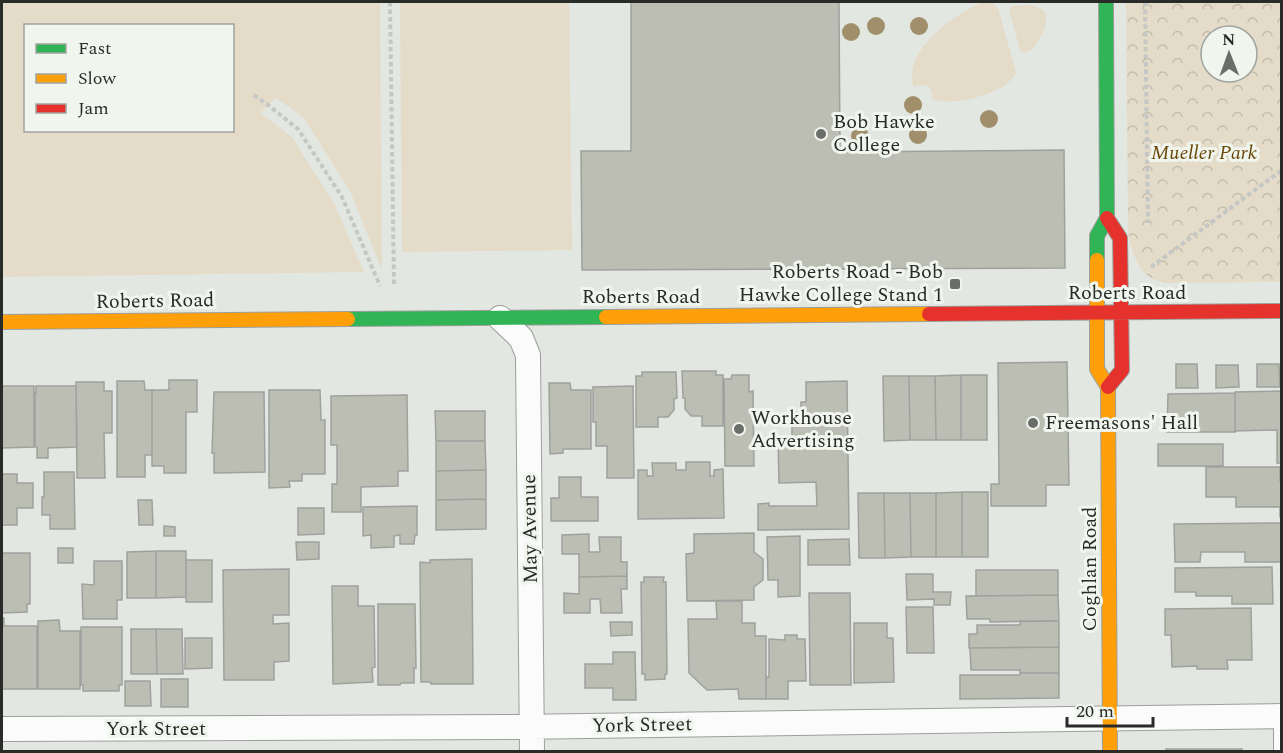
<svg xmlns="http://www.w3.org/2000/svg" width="1283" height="753" viewBox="0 0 1283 753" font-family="Spectral,serif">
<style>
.grass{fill:#e5dbc9;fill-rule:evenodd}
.park{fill:url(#park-crowns);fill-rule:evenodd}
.building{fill:#bcbeb4;stroke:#9fa19d;stroke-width:1.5}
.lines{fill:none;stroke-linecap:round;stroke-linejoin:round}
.lane-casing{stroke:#9c9f9c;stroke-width:14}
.street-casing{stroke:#9c9f9c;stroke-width:26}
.fast-casing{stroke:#9c9f9c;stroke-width:16}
.slow-casing{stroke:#9c9f9c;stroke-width:16}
.jam-casing{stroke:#9c9f9c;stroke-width:16}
.path{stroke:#c5c7c5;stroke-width:4;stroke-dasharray:4.5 3;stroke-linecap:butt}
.lane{stroke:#fbfbfb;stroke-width:12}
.street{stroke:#fbfbfb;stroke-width:24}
.fast{stroke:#30b455;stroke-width:14}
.slow{stroke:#ff9f0a;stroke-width:14}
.jam{stroke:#e5322d;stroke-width:14}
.tree{fill:#a08f6a}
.poi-dot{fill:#6a6d69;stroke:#f0f5ee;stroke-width:2}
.labels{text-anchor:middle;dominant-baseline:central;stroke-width:6;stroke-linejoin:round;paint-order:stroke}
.poi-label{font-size:20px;fill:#292b28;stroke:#f0f5ee;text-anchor:start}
.park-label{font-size:20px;font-style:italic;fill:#6a4707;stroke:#f0f5ee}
.street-label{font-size:20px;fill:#292b28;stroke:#f0f5ee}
</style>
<defs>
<pattern id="park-crowns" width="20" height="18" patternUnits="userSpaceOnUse" patternTransform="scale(1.5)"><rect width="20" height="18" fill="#e5dbc9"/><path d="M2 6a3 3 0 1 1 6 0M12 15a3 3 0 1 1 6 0" fill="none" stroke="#c4bcad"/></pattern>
</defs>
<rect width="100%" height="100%" fill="#e3e7e2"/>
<path class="grass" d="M2,2H380L382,270L350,191L303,117L276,98L260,113L291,136L334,203L364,272L2,277ZM26,26H232V130H26Z
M400,2H569L572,250L402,252Z
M983,2H992L998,8L1016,72C1011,89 973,100 957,101C949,102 941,101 932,100C934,87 925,82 914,87C901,51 955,14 983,2Z
M1031,5L1041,9L1045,12C1046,17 1047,22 1045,27C1043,34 1032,55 1024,52C1022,52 1021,50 1020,50L1009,10L1012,6Z"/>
<path class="park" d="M1126,2H1281V282L1166,283C1139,279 1133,256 1128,233ZM1211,36H1247V72H1211Z"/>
<path class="building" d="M631,2H839L840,152L1064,150L1065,268L582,270L581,151H631Z
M1067,362L1069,485H1046V506H991V484H999L998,363Z
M1176,364H1197L1198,388H1176Z
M1257,364H1279L1280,387H1257Z
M1216,365H1238L1239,387L1216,388Z
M682,371H716V375H723V426H702V416H691L685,409V398H683Z
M642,372H676L677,398L674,399V410L668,417H658V427H636V376H642Z
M732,375H749V392L753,391L754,466H725L724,379H731Z
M961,375V440H936L935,376Z
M961,375H987V440H961Z
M883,376H909L910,440L884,441Z
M909,376H935L936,440H910Z
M169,380H197V412H186V473H164V466H152V390H169Z
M117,381H144L145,390H152V455H145V477H117Z
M847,381L849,529L758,530V504L769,503V506H817L816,482L779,483L778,440H792V413L801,412V402H806V382Z
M76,382H104V391H112V433H104L105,478H77Z
M549,383H570L571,390H591V449H563V453L550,454Z
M2,386H34V447L2,448Z
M36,386H76L77,447L48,448V458H37V447H35V393H36Z
M633,386L634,478H607V446H596V422H593V387Z
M269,390H320L321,420H325V474H302V481H289L290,487L269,488Z
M1282,391V463H1277V430L1235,431V392Z
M214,392H264L265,472L214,473V453H212Z
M1235,393V432H1167L1168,394Z
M407,395L408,471H398V486L361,487V512H332V484H337V445H331V396Z
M435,411H485V441H436Z
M436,441H485L486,470L436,471Z
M1158,444H1223V466H1158Z
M686,462H710V476H714V470L723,469L724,518L638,519V470H647V476H653L652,463H676V470H686Z
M1206,467H1280V481H1282V517H1280V507H1236V497H1206Z
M486,470V499L436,500V471Z
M44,472H74L75,529H50V515H42V497H44Z
M2,474H17V483H33V508H17V525H2Z
M559,477H581V497H598V521H551V498H559Z
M962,492H988V557H962Z
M962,492V557H936V493Z
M858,493H884L885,558H859Z
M884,493H910L911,557L885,558Z
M910,493H936V557H911Z
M486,499V529L436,530V500Z
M138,500H152L153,525H139Z
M417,506V535H415L414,544H400V535L394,536V547L371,548V535L363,536V507Z
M298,508H324V534L298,535Z
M1282,523V562H1245V552H1201L1200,562H1175L1174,524Z
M164,526L175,527V536H164Z
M754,533V552L763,559V580L754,587V600L687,601L686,554L694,553V534Z
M589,534V552H600L599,537H621V562H627V576L579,577V554H562V535Z
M800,536V596L778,597V580H768L767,537Z
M849,539L850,565H808V540Z
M296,542H319V559L297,560Z
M58,548H73V563H58Z
M156,551V598H127V552Z
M156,551H186V597L156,598Z
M2,553H30V604H27V612L2,613Z
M472,559L473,684H431L430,682H421L420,562L430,563V560Z
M186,560H212V602H186Z
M94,561H122V600H117V619H83L82,584L94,585Z
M1272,567L1273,604H1232V596H1196V592H1175V568Z
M289,569V615H273V624L289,623V661L274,662V680H224L223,570Z
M976,570H1058V595L976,596Z
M906,574H933V592H951L950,605H934V599L907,600Z
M627,576V589H621L622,613H601L600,599H590V613H564V593L579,594V577Z
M644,577H664L663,582H666L667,674H665V679L645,680V674H642L641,582H644Z
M332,586H358V606H374L375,667L372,668L373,682L333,684Z
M809,593H850L851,685H810Z
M1058,595L1059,621L990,622V619H967L966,596Z
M716,601H742V623H755V636H766V699H739L738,689L707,690L689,673L688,619H717Z
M378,604H415L416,668H414V683H401L400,685H378Z
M906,607H933L934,653H907Z
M1251,608L1252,660H1227L1228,669H1197V666L1172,667L1171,635H1165V609Z
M2,618H4V626H37V689H2Z
M59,620L60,631H80V689H38V621Z
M1020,621H1059V647L969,648V634H977V625H1020Z
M610,622H632V635L611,636Z
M854,623H887V638H893L894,682L854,683Z
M81,627H122V685H119V691H83V685H81Z
M131,629H156L157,674H131Z
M156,629H182L183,674H157Z
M785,635H797V639H805L806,681H788V699H766V677H769V639L785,640Z
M185,638H212V668L185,669Z
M1059,647V673H1020V670H971L970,648Z
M613,652H635L636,700H613V688H585V664H613Z
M1020,673H1059V698L960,699V675H1020Z
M161,679H188V707H161Z
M125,681H150L151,706H125Z
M1166,749H1242V752H1166Z"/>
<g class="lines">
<g class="lane-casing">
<path id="lane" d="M1280,716V752"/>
</g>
<g class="street-casing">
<path id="street" d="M500,318L521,338L528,355L532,752
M2,729L515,727L1282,716"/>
</g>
<g class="fast-casing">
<path id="fast" d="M1097,260V236L1107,218L1106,2
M348,319L606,317"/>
</g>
<g class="slow-casing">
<path id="slow" d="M1097,260V369L1108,387L1110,752
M606,317L929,314
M2,322L348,319"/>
</g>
<g class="jam-casing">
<path id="jam" d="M1107,218L1120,238L1122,370L1108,387
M929,314L1282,311"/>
</g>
<path class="path" d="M390,2L394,286
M1145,2L1148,223
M254,95L268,105L298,129L342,197L380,286
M1151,267L1282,170"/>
<use href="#lane" class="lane"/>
<use href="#street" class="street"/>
<use href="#fast" class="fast"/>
<use href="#slow" class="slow"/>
<use href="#jam" class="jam"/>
</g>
<g class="tree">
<circle cx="876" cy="26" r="9"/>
<circle cx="919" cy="26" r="9"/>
<circle cx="851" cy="32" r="9"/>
<circle cx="913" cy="105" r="9"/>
<circle cx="989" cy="119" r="9"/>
<circle cx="918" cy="135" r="9"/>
<circle cx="860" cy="136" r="9"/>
</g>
<g class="poi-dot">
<circle cx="821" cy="134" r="6"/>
<rect x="949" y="278" width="12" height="12" rx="3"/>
<circle cx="1033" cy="423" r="6"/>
<circle cx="739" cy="429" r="6"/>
</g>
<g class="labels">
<g class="poi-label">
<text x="833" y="122">Bob Hawke<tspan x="833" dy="23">College</tspan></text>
<text x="943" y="272" text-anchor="end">Roberts Road - Bob<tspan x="943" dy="23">Hawke College Stand 1</tspan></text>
<text x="751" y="418">Workhouse<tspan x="751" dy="23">Advertising</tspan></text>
<text x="1045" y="423">Freemasons' Hall</text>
</g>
<g class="park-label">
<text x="1204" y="153">Mueller Park</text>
</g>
<g class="street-label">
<text x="1127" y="293">Roberts Road</text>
<text x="641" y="297">Roberts Road</text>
<text transform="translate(155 301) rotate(-1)">Roberts Road</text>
<text transform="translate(530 529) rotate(-91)">May Avenue</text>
<text transform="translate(1090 569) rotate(-90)">Coghlan Road</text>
<text transform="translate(642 725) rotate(-1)">York Street</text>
<text x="156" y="729">York Street</text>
</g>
</g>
<rect width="1283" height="753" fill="none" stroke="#292b28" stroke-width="6"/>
<rect x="24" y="24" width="210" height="108" fill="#f0f5ee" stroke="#a0a49f" stroke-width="1.5"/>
<rect x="36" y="44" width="30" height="9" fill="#30b455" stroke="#a0a49f" stroke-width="1.5"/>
<text x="78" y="54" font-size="18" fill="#292b28">Fast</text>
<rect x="36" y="74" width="30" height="9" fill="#ff9f0a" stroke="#a0a49f" stroke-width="1.5"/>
<text x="78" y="84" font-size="18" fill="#292b28">Slow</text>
<rect x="36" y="104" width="30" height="9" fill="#e5322d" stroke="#a0a49f" stroke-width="1.5"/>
<text x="78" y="114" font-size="18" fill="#292b28">Jam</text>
<g transform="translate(1229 54) rotate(359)"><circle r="28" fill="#f0f5ee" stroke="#a0a49f" stroke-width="1.5"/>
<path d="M0-4.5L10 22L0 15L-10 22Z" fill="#6a6d69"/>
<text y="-9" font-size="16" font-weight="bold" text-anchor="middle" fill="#292b28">N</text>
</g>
<path d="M1067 717v9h86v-9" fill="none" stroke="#292b28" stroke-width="3"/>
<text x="1076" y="717" font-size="18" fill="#292b28" stroke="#f0f5ee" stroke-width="4.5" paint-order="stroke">20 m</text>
</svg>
